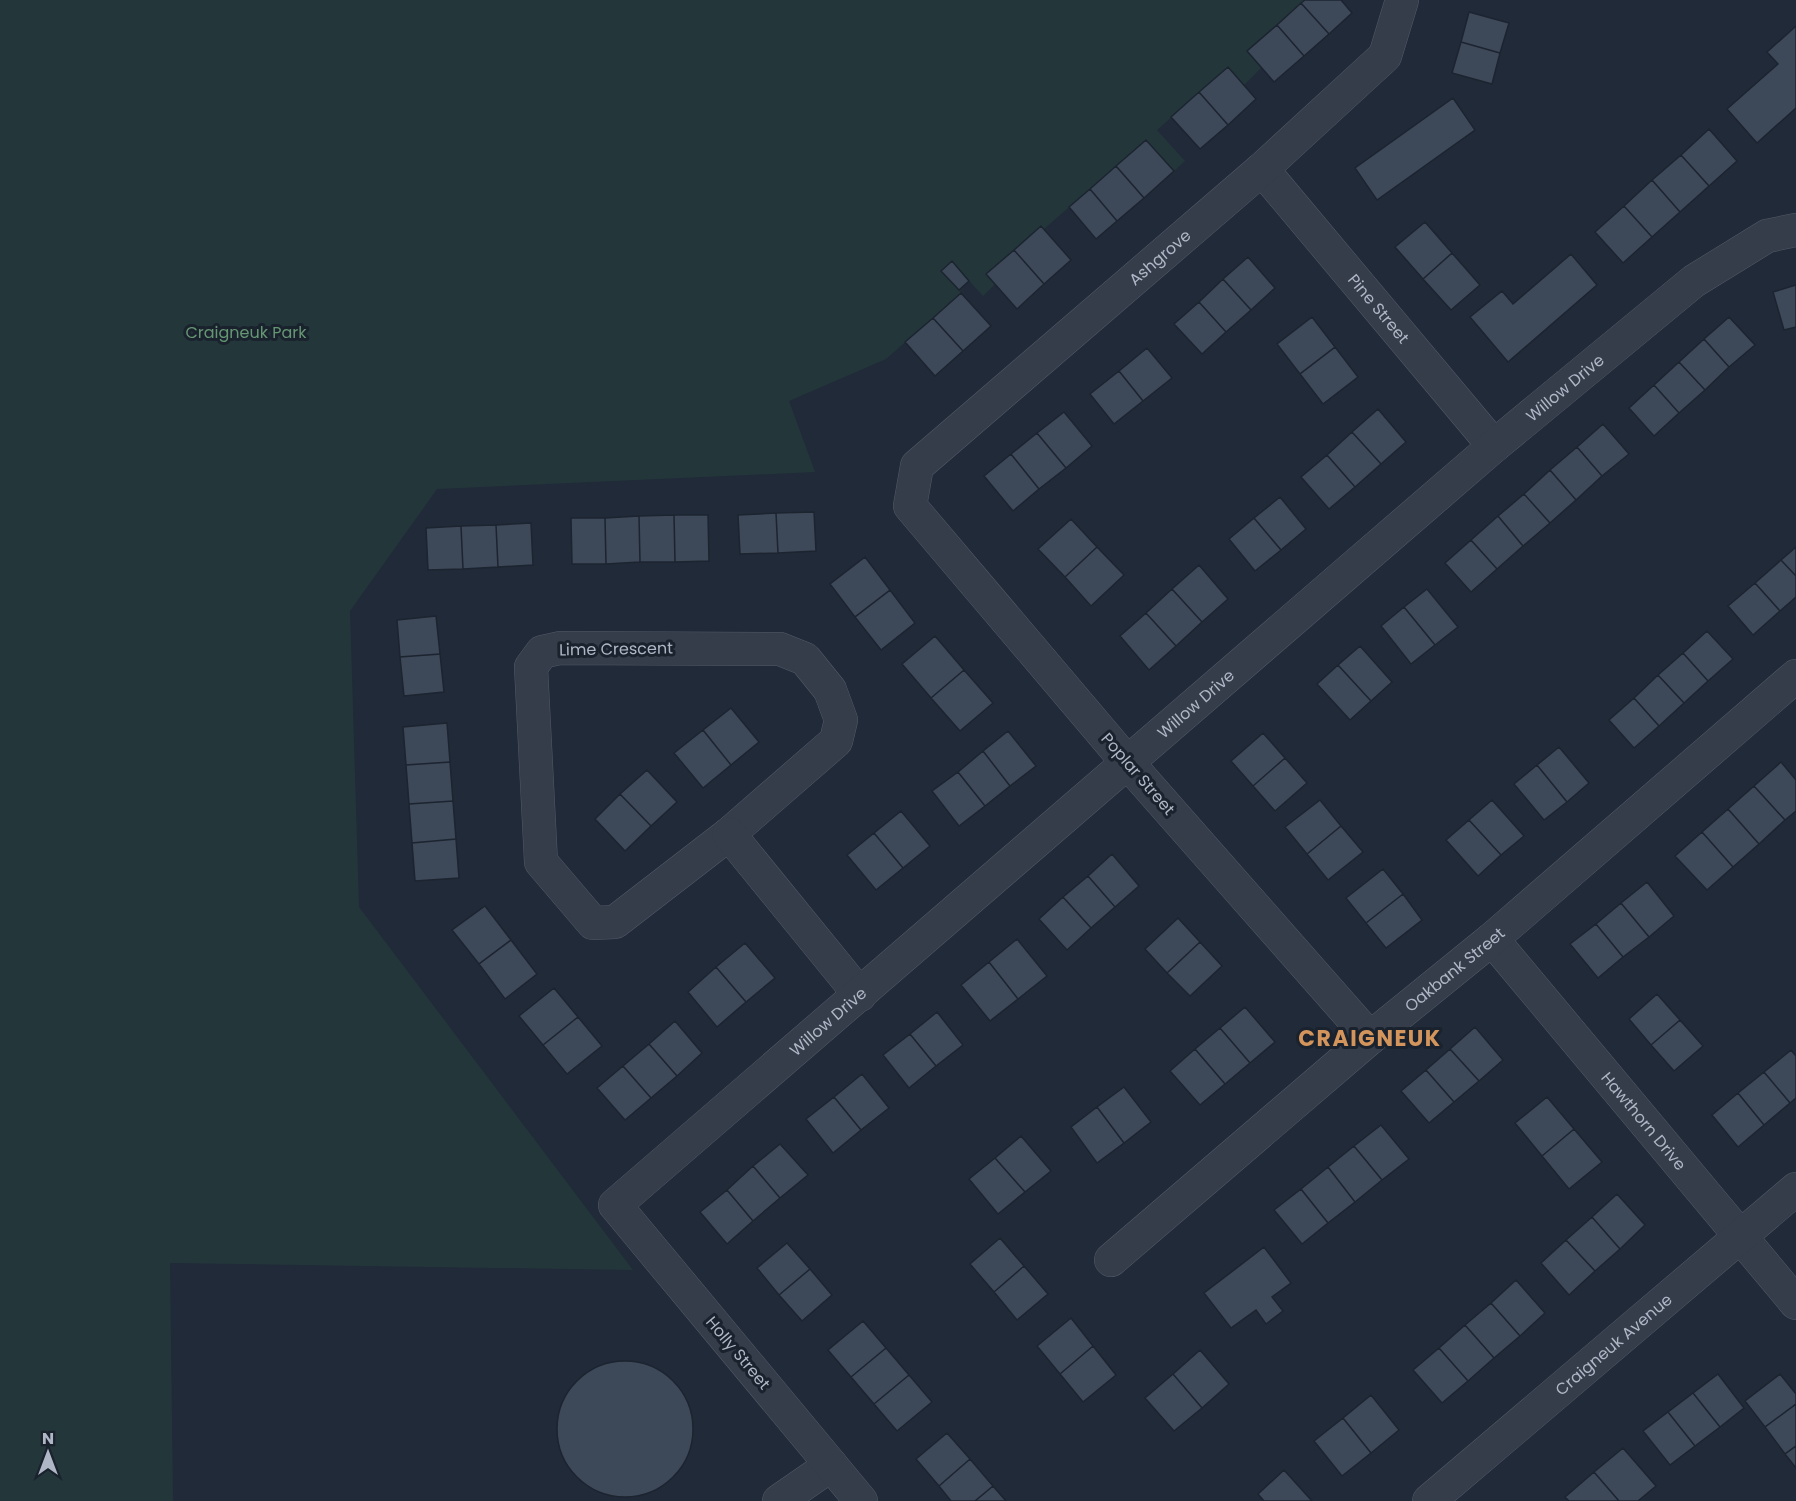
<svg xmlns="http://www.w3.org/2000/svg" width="1796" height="1501" viewBox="0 0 1796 1501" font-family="Poppins,sans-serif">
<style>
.green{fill:#23373a}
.building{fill:#3d4859;stroke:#1c2430;stroke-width:1.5}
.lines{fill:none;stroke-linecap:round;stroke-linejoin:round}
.minor-casing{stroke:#525a67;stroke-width:34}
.minor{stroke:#353c4a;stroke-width:33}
.labels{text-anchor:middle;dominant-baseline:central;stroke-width:6;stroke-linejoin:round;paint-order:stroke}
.street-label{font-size:16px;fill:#afb7c6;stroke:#1a222e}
.park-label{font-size:16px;fill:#669773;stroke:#1a222e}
.district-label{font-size:22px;font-weight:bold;letter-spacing:1.5px;fill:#d4955c;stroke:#1a222e}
</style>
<rect width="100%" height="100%" fill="#212a39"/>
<path class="green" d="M0,0H1305L1247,50L1262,67L1243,86L1227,68L1157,130L1185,161L1174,171L1146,140L1044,229L1041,226L986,274L995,284L983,296L952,262L942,271L961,293L886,359L789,401L815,472L437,489L350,611L359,907L633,1270L170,1263L173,1501H0Z"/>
<path class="building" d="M1305,0H1341L1352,13L1329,34L1301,3Z
M1301,3L1329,34L1304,56L1277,25Z
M1469,12L1509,23L1500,53L1461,42Z
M1277,25L1304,56L1274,82L1247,51Z
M1796,26V108L1757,143L1727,109L1778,64L1767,52Z
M1461,42L1500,53L1492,84L1452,73Z
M1228,67L1256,99L1228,125L1199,92Z
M1199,92L1228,125L1200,149L1171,117Z
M1453,98L1475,130L1377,200L1355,168Z
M1709,129L1737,161L1709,186L1681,155Z
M1146,140L1174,171L1144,198L1116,166Z
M1681,155L1709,186L1680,212L1652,180Z
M1116,166L1144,198L1117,221L1090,189Z
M1652,180L1680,212L1652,237L1624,206Z
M1090,189L1117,221L1096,239L1069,207Z
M1624,206L1652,237L1623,263L1595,232Z
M1425,222L1452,253L1423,279L1395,247Z
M1041,226L1071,260L1044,284L1014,250Z
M1014,250L1044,284L1017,309L986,274Z
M1452,253L1480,285L1451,310L1423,279Z
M1571,254L1597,285L1508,362L1470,317L1502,291L1513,304Z
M1248,257L1275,288L1251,310L1223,279Z
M952,261L969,281L959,290L941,271Z
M1223,279L1251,310L1226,332L1199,302Z
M1796,285V327L1784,330L1773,292Z
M961,293L991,326L963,351L933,318Z
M1199,302L1226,332L1202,354L1174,324Z
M1312,317L1335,347L1300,374L1277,344Z
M1729,317L1755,345L1729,367L1704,339Z
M933,318L963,351L935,376L905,342Z
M1704,339L1729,367L1705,390L1679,362Z
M1335,347L1358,377L1323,404L1300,374Z
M1147,348L1172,378L1143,401L1119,371Z
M1679,362L1705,390L1679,413L1654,385Z
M1119,371L1143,401L1114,424L1090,394Z
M1654,385L1679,413L1654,436L1629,408Z
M1378,409L1406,442L1381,464L1352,432Z
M1064,412L1092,446L1066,468L1037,433Z
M1603,424L1629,454L1602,476L1577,447Z
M1352,432L1381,464L1355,487L1327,455Z
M1037,433L1066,468L1039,489L1011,454Z
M1577,447L1602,476L1576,500L1550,470Z
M1011,454L1039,489L1013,511L984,476Z
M1327,455L1355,487L1329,509L1301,477Z
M1550,470L1576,500L1550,523L1524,494Z
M1524,494L1550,523L1523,546L1498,516Z
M1280,497L1306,529L1281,550L1254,518Z
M814,512L816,551L778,553L776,513Z
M776,513L778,553L740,554L738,515Z
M674,515H708L709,561L675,562Z
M674,515L675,562H640L639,516Z
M639,516L640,562L606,564L605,518Z
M1498,516L1523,546L1497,569L1471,540Z
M571,518H605L606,564H572Z
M1254,518L1281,550L1255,571L1229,539Z
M1071,519L1097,547L1065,577L1038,549Z
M531,523L533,565L498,567L496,525Z
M496,525L498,567L463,569L461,526Z
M461,526L463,569L428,570L426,528Z
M1471,540L1497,569L1471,592L1445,563Z
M1097,547L1124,575L1091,606L1065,577Z
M1796,547V576L1781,560Z
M865,557L890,590L855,617L830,584Z
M1781,560L1796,576V597L1780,611L1755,583Z
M1199,565L1228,599L1202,622L1172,589Z
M1755,583L1780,611L1753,635L1728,606Z
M1172,589L1202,622L1176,646L1146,613Z
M1427,589L1458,627L1435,645L1404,607Z
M890,590L915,623L881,650L855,617Z
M1404,607L1435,645L1411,664L1381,626Z
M1146,613L1176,646L1149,670L1120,636Z
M436,616L440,654L400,657L397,620Z
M1707,631L1733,659L1708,681L1683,653Z
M935,636L964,670L931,698L902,664Z
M1360,646L1392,682L1371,701L1338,665Z
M1683,653L1708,681L1684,703L1658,675Z
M440,654L444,692L404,696L400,657Z
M1338,665L1371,701L1350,720L1317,684Z
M964,670L993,703L960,731L931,698Z
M1658,675L1684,703L1659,726L1634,698Z
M1634,698L1659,726L1634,748L1609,720Z
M731,708L759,742L731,765L703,730Z
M447,723L450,762L406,765L403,727Z
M703,730L731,765L703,788L674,753Z
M1008,731L1036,766L1010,786L983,751Z
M1263,733L1285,758L1253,786L1231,761Z
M1559,747L1589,783L1567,802L1537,765Z
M983,751L1010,786L985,806L958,772Z
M1285,758L1307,783L1275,811L1253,786Z
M450,762L453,801L409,804L406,765Z
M1781,762L1796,780V811L1785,820L1754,786Z
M1537,765L1567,802L1544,820L1514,784Z
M647,770L677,802L651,826L620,794Z
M958,772L985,806L959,826L932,791Z
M1754,786L1785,820L1759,844L1728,809Z
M620,794L651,826L625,851L595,819Z
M1320,800L1341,826L1307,854L1285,827Z
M1492,800L1524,836L1501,855L1469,820Z
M453,801L456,839L412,843L409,804Z
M1728,809L1759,844L1733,867L1702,832Z
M901,811L930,846L903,868L874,833Z
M1469,820L1501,855L1478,876L1446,840Z
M1341,826L1363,852L1328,880L1307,854Z
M1702,832L1733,867L1707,890L1675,856Z
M874,833L903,868L876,890L847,855Z
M456,839L459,878L415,881L412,843Z
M1112,854L1139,886L1115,907L1088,876Z
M1383,869L1403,894L1366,923L1346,898Z
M1088,876L1115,907L1091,928L1063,897Z
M1647,882L1674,916L1649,937L1621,903Z
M1403,894L1422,920L1386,948L1366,923Z
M1063,897L1091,928L1067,950L1039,919Z
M1621,903L1649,937L1623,957L1596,924Z
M485,906L511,940L479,964L452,930Z
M1178,918L1200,942L1167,973L1145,949Z
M1596,924L1623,957L1598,978L1570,944Z
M1017,939L1047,976L1018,999L989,962Z
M511,940L537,974L505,999L479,964Z
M1200,942L1222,966L1190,996L1167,973Z
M745,943L775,978L746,1002L716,967Z
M989,962L1018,999L990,1021L961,985Z
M716,967L746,1002L717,1027L688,992Z
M554,988L578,1017L543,1045L519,1016Z
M1657,994L1680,1020L1651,1045L1629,1019Z
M1245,1007L1275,1042L1250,1063L1220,1028Z
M937,1012L963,1045L936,1066L910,1034Z
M578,1017L602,1046L567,1074L543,1045Z
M1680,1020L1703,1046L1674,1071L1651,1045Z
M675,1021L702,1053L677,1076L649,1044Z
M1475,1027L1503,1060L1479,1081L1450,1049Z
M1220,1028L1250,1063L1225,1084L1195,1049Z
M910,1034L936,1066L909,1088L883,1055Z
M649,1044L677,1076L651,1098L623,1066Z
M1195,1049L1225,1084L1200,1105L1170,1071Z
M1450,1049L1479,1081L1454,1102L1426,1070Z
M1791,1050L1796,1056V1098L1790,1103L1764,1072Z
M623,1066L651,1098L625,1120L597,1088Z
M1426,1070L1454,1102L1429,1123L1401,1091Z
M1764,1072L1790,1103L1764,1125L1738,1093Z
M862,1074L889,1108L861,1130L834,1097Z
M1124,1087L1151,1122L1124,1143L1097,1107Z
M1738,1093L1764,1125L1738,1147L1712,1115Z
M834,1097L861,1130L833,1153L806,1119Z
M1547,1097L1574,1129L1542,1156L1515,1123Z
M1097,1107L1124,1143L1097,1163L1071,1127Z
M1381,1125L1409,1159L1382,1180L1354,1146Z
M1574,1129L1602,1162L1569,1189L1542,1156Z
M1021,1136L1051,1171L1025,1192L995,1158Z
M780,1144L808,1175L780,1198L753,1166Z
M1354,1146L1382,1180L1355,1202L1328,1167Z
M995,1158L1025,1192L998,1214L969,1179Z
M753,1166L780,1198L753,1221L727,1190Z
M1328,1167L1355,1202L1328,1223L1301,1189Z
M1301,1189L1328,1223L1302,1244L1274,1210Z
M727,1190L753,1221L727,1244L700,1212Z
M1617,1194L1645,1225L1620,1249L1592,1217Z
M1592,1217L1620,1249L1595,1271L1566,1240Z
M1000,1238L1024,1266L994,1292L970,1264Z
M1566,1240L1595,1271L1569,1295L1541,1263Z
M787,1243L810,1269L779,1295L757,1268Z
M1264,1247L1291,1283L1272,1297L1283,1311L1266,1324L1256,1310L1231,1328L1204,1293Z
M1024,1266L1048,1294L1017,1320L994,1292Z
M810,1269L832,1295L802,1321L779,1295Z
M1516,1280L1545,1313L1520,1336L1491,1303Z
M1491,1303L1520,1336L1494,1358L1465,1325Z
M1071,1318L1093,1346L1060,1374L1037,1346Z
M863,1321L886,1348L851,1377L828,1350Z
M1465,1325L1494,1358L1468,1381L1439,1348Z
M1093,1346L1116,1375L1083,1402L1060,1374Z
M886,1348L909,1375L874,1404L851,1377Z
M1439,1348L1468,1381L1442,1403L1413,1370Z
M1200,1350L1229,1384L1202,1408L1173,1374Z
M557 1429a68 68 0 1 1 136 0a68 68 0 1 1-136 0Z
M1173,1374L1202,1408L1174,1431L1145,1398Z
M1718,1374L1744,1408L1720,1427L1693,1393Z
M1780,1374L1796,1394V1404L1765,1427L1745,1401Z
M909,1375L932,1402L897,1431L874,1404Z
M1693,1393L1720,1427L1695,1446L1668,1412Z
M1371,1395L1399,1430L1371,1453L1343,1418Z
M1796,1404V1446L1785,1454L1765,1427Z
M1668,1412L1695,1446L1670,1465L1643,1431Z
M1343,1418L1371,1453L1342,1476L1314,1441Z
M947,1433L970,1459L939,1486L916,1459Z
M1796,1446V1468L1785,1454Z
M1623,1448L1656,1486L1638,1501H1619L1594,1472Z
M970,1459L993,1486L975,1501H951L939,1486Z
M1284,1470L1312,1501H1264L1258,1494Z
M1594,1472L1619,1501H1569L1565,1497Z
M993,1486L1006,1501H975Z"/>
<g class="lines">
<g class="minor-casing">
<g id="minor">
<path id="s1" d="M1262,169L1494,446"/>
<path d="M560,648L780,649L805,659L830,690L841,720L836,741L729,834L615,922L593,923L541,862L531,667L542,652Z"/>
<path d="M729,834L860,995"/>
<path id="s2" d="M1492,939L1796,1303"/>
<path id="s3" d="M1370,1038L1127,762L910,506L917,466L1262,169L1385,56L1402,0"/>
<path id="s4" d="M1111,1260L1370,1038L1492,939L1796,676"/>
<path d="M779,1501L831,1465"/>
<path id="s5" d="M861,1501L615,1205L1494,446L1694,281L1767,236L1796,230"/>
<path id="s6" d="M1429,1501L1796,1189"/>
</g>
</g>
<use href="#minor" class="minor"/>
</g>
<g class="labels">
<g class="street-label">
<text stroke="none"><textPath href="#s3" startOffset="1064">Ashgrove</textPath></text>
<text stroke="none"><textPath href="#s1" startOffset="182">Pine Street</textPath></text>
<text stroke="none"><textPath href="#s5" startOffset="1638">Willow Drive</textPath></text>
<text transform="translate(616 649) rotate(-1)">Lime Crescent</text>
<text stroke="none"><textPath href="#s5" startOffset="1152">Willow Drive</textPath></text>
<text transform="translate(1138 774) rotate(49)">Poplar Street</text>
<text stroke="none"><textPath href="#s4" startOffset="450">Oakbank Street</textPath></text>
<text stroke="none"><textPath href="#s5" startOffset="666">Willow Drive</textPath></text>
<text stroke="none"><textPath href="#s2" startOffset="237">Hawthorn Drive</textPath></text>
<text stroke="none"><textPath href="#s6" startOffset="242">Craigneuk Avenue</textPath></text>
<text transform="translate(738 1353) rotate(50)">Holly Street</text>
</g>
<g class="park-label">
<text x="246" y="332">Craigneuk Park</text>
</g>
<g class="district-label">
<text x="1370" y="1038">CRAIGNEUK</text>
</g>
</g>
<g transform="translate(48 1453)" stroke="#1a222e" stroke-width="4.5" paint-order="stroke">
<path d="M0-4.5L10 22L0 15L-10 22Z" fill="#afb7c6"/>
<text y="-9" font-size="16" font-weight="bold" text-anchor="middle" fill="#afb7c6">N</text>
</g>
</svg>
